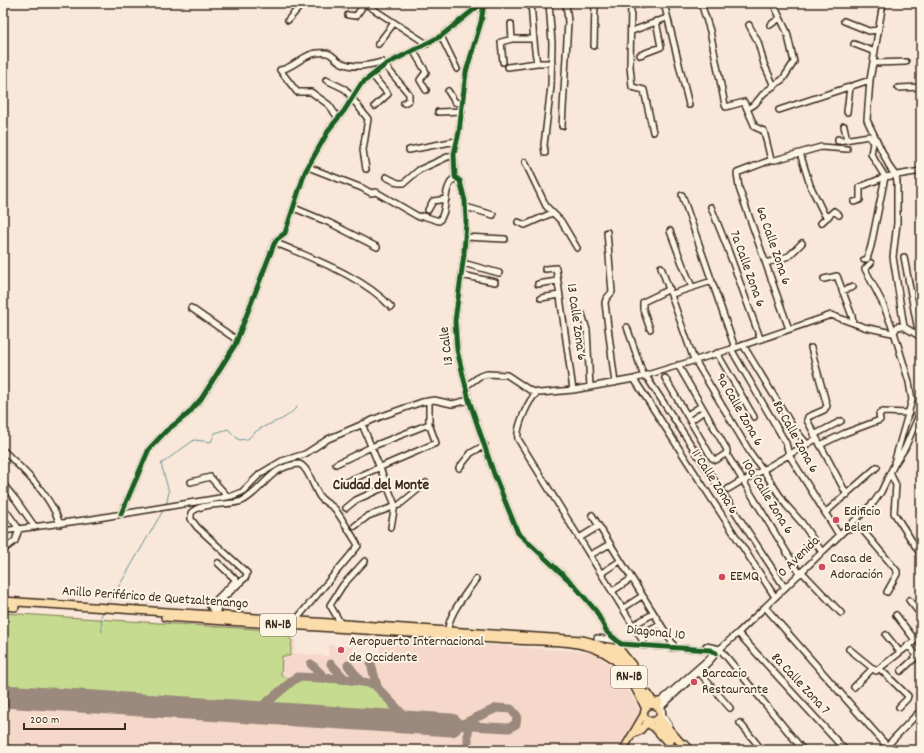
<svg xmlns="http://www.w3.org/2000/svg" width="924" height="753" viewBox="0 0 924 753" font-family="Dekko,sans-serif">
<style>
.built{fill:#f5d8ca}
.green{fill:#c6db90;stroke:#808257}
.lines{fill:none;stroke-linecap:round;stroke-linejoin:round}
.stream{stroke:#6a9397;stroke-width:1}
.taxiway{stroke:#9a897c;stroke-width:9}
.runway{stroke:#9a897c;stroke-width:23}
.highway-tunnel{stroke:#d3c2b4;stroke-width:7;stroke-dasharray:7 3.5;stroke-linecap:butt}
.minor-casing{stroke:#3b2a1e;stroke-width:8}
.major-casing{stroke:#3b2a1e;stroke-width:9}
.highway-casing{stroke:#3b2a1e;stroke-width:10}
.minor{stroke:#fcf5e5;stroke-width:5}
.major{stroke:#fbddab;stroke-width:6}
.highway{stroke:#fbddab;stroke-width:7}
.cycleway-casing{stroke:#fcf5e5;stroke-width:8}
.cycleway{stroke:#1b5e20;stroke-width:5}
.poi-dot{fill:#d1495b;stroke:#fcf5e5;stroke-width:1.5}
.labels{text-anchor:middle;dominant-baseline:central;stroke-width:4;stroke-linejoin:round;paint-order:stroke}
.shield{fill:#fcf5e5;stroke:#75675a;stroke-width:1}
.shield-label{font-size:13px;font-weight:bold;fill:#3b2a1e}
.street-label{font-size:14px;fill:#3b2a1e;stroke:#fcf5e5}
.poi-label{font-size:14px;fill:#3b2a1e;stroke:#fcf5e5;text-anchor:start}
.neighbourhood-label{font-size:15px;font-weight:bold;fill:#3b2a1e;stroke:#fcf5e5}
</style>
<rect width="100%" height="100%" fill="#f9e8d9"/>
<filter id="ink" filterUnits="userSpaceOnUse"><feTurbulence type="fractalNoise" baseFrequency=".025" numOctaves="2"/><feDisplacementMap in="SourceGraphic" scale="8" xChannelSelector="R" yChannelSelector="G"/><feConvolveMatrix kernelMatrix="1 2 1 2 8 2 1 2 1" color-interpolation-filters="sRGB"/></filter>
<g filter="url(#ink)">
<path class="built" d="M3,612L286,630L296,641L294,653L328,656L329,645L353,647L352,658L379,659L381,637L586,652L597,654L619,674L643,716L620,750H42L3,747Z"/>
<path class="green" d="M3,613L284,631L292,641L290,656H282L281,676L290,678L261,704L257,706L249,707L3,690Z
M303,680L368,685C375,689 393,704 392,713L387,716L278,709L273,704C277,695 293,682 303,680Z"/>
<g class="lines">
<path class="stream" d="M166,505L169,492L161,464L194,440L211,442L215,433L228,429L239,440L248,439C256,428 271,424 282,419C288,416 293,411 297,407
M108,605L164,509
M102,632L101,616L104,611"/>
<path class="taxiway" d="M311,664L325,678
M331,664L345,679
M371,664L377,686
M348,665L360,681
M270,700L267,705L269,709L279,714
M239,711L259,709L297,677L345,679L374,684L407,719L416,723
M386,721L394,717L398,712L396,707
M451,725L509,728L516,724L517,716L511,709L497,708L458,726
M468,750V726"/>
<path class="runway" d="M3,696L451,725"/>
<path class="highway-tunnel" d="M645,707L657,723"/>
<g class="minor-casing">
<path id="minor" d="M364,3L427,44
M484,3L481,22L466,72L459,132L454,154L455,177L460,181L465,201L466,221L464,254L455,321L457,350L469,400L494,474L518,533L574,585L596,611L607,632L621,644L710,650L716,653
M531,3C533,23 533,43 537,63
M631,3L630,66L632,87L644,90L653,132
M664,3L689,105
M701,3L710,31L725,105L726,107L744,102L755,127L764,131L771,160
M753,3H754
M883,3L870,80L867,120L890,168L896,176L897,182V223L893,257L904,327
M344,5L346,3
M643,5L649,3
M348,15L356,16L365,3
M288,20L303,3
M844,21L869,31L878,30
M511,24L512,39
M749,25L758,42L764,64L774,86
M770,25L780,18
M632,31L664,19
M441,36L457,69
M378,44L394,23
M854,44L875,52
M594,46L595,3
M413,50L426,72L420,80L426,90
M640,55L661,47L656,21
M503,62L501,42L512,39H532
M874,63L906,62
M508,67L537,63H552
M372,75L388,94L375,106
M326,80L345,89L368,119L363,150L366,169
M898,88L921,87
M448,91L455,102L462,104
M747,109L755,104L764,93L783,79L794,62L787,32L773,3
M779,110L870,80
M438,112L462,111
M847,112L850,87
M338,118L329,105L311,92H297L280,70C294,68 303,54 317,53C334,51 330,57 342,63C356,69 368,65 382,62L409,94V100L404,103
M562,126L568,22L566,3
M844,126L847,140
M838,139V141L869,136L873,143L871,154L885,177L871,246L867,259L864,260
M409,150L456,141
M545,153L544,145L551,86L552,43L549,3
M800,153L810,185L824,214L828,217
M525,162L546,206L561,221L577,248
M308,167L362,188L371,193L376,192L419,217L423,216L439,221C449,210 441,191 455,177
M386,177L398,183H404L419,170L454,154
M682,195L735,348
M854,202L860,200V187L885,177L921,171
M466,207L493,215
M711,207L727,247L760,338
M294,208L330,223L377,247
M428,210L433,201L446,199
M518,222L525,225L552,213
M821,223L834,211L839,215
M670,231L682,263L692,287
M607,232L612,292L606,299L605,303L615,383
M465,237L505,239
M276,240L281,245C316,260 365,278 391,307
M904,257L919,336
M463,263L499,273
M766,263L789,256L802,243
M661,267L693,357L751,454L763,470L786,505L802,523L822,552
M545,269L556,268L573,390
M461,275L495,282
M824,279L837,276L852,316L853,323
M538,284L557,281
M842,291L853,287
M672,294L712,281
M541,298L559,295
M191,308L237,340
M582,314L587,330L590,387
M627,327L644,377
M650,329L643,309V302L670,289
M789,329L739,188L737,173L771,160H775L821,147L847,149
M743,345L793,427L807,444
M811,348L827,406L824,410L808,417L807,420L847,495
M731,349L786,443L789,455L839,535
M717,353L754,417
M646,376L785,588
M665,378L712,458L716,460L727,453V450L678,365
M634,379L775,597
M466,386L480,376L487,374L507,375L531,391L540,393L573,390L634,379L735,348L831,315L864,327L892,333L894,332L883,304L865,269L871,263
M537,393C528,400 516,428 518,439L644,643V646
M687,415L701,406
M690,421L704,411
M362,424L395,505L391,527
M814,435L841,421
M820,445L845,433L880,420L879,414L882,412L909,413
M3,450C25,472 50,494 60,524
M726,453L800,574
M894,463L912,400L909,382L894,332L898,326L904,327L921,337
M336,464L371,447L429,424
M459,468L471,453L485,445
M890,473L896,485L894,513L921,555
M744,481L816,439
M191,482L210,477L228,497
M346,482L436,443L429,424V401
M3,484L16,500L35,527
M728,489L743,480
M3,507L19,529L15,541L3,550
M346,508L356,500L387,486
M825,513L877,467
M121,514L149,449L166,431L188,414L201,399L235,345L274,244L277,239L285,233L305,172L330,128L344,111L361,84L385,65L441,36L482,3
M592,515L673,644L672,648
M355,526L368,516L399,505L426,483
M847,529L860,527L897,571V574L887,592
M3,531L92,519L232,496L242,492L260,474L282,461L305,454L328,439L382,416L422,402L434,400L452,404L469,400
M581,537L599,526
M592,554L610,544
M603,572L620,561
M802,572L841,613
M614,590L631,579
M909,600L921,615
M625,607L642,596
M765,607L887,746
M214,615V611L210,606L236,580L218,563
M218,615L217,607L219,602L246,577L247,573L197,527L191,519V513C200,502 229,506 242,501C263,491 269,466 299,464C308,466 314,489 320,497C324,502 331,505 335,509C338,513 358,544 358,546L295,621
M896,615L915,640
M341,624L330,605L343,585L365,561
M635,624L653,614
M448,630C449,613 466,594 476,579
M647,631L660,624
M738,633L845,750
M886,635L900,652
M597,638L617,641
M908,645L921,660
M706,646L720,649L803,750
M849,649L876,671L921,636
M880,669L908,696L907,699L899,707
M901,671L917,656
M699,672L730,708
M854,687L873,668
M655,706L738,633L874,502L881,492L894,465L905,448L921,410
M662,707L663,716L669,725
M660,711L662,706L709,662L714,656
M740,723L762,750
M685,743L692,750
M3,749L17,750
M883,750L921,710"/>
</g>
<g class="major-casing">
<path id="major" d="M644 713a8 8 0 1 1 16 0a8 8 0 1 1-16 0Z
M646,723L654,728L674,750
M633,734L640,731L649,721
M623,750L644,714"/>
</g>
<g class="highway-casing">
<path id="highway" d="M3,601L582,640C620,648 633,671 649,704
M3,606L15,607
M165,617L442,635L448,630
M442,635C467,637 491,639 515,640C545,642 585,638 611,657C627,669 636,689 645,707
M607,647L619,649L632,665
M648,694L653,702H659
M661,720L687,750
M657,723L671,740"/>
</g>
<use href="#minor" class="minor"/>
<use href="#major" class="major"/>
<use href="#highway" class="highway"/>
<g class="cycleway-casing">
<path id="cycleway" d="M484,3L481,22L466,72L459,132L454,154L455,177L460,181L465,201L466,221L464,254L455,321L457,350L469,400L494,474L518,533L574,585L596,611L607,632L621,644L710,650L716,653
M121,514L149,449L166,431L188,414L201,399L235,345L274,244L277,239L285,233L305,172L330,128L344,111L361,84L385,65L441,36L482,3"/>
</g>
<use href="#cycleway" class="cycleway"/>
</g>
</g>
<g class="poi-dot">
<circle cx="836" cy="520" r="4"/>
<circle cx="822" cy="567" r="4"/>
<circle cx="722" cy="577" r="4"/>
<circle cx="341" cy="650" r="4"/>
<circle cx="694" cy="682" r="4"/>
</g>
<g class="labels">
<g class="shield">
<rect x="260" y="614" width="36" height="22" rx="3"/>
<rect x="611" y="666" width="36" height="22" rx="3"/>
</g>
<g class="shield-label">
<text x="278" y="625">RN-1B</text>
<text x="629" y="677">RN-1B</text>
</g>
<g class="street-label">
<text transform="translate(773 246) rotate(71)">6a Calle Zona 6</text>
<text transform="translate(747 269) rotate(70)">7a Calle Zona 6</text>
<text transform="translate(576 322) rotate(82)">13 Calle Zona 6</text>
<text transform="translate(447 346) rotate(-97)">13 Calle</text>
<text transform="translate(739 410) rotate(60)">9a Calle Zona 6</text>
<text transform="translate(795 437) rotate(61)">8a Calle Zona 6</text>
<text transform="translate(714 482) rotate(57)">11 Calle Zona 6</text>
<text transform="translate(767 497) rotate(58)">10a Calle Zona 6</text>
<text transform="translate(799 557) rotate(-44)">0 Avenida</text>
<text transform="translate(155 598) rotate(4)">Anillo Periférico de Quetzaltenango</text>
<text transform="translate(656 633) rotate(6)">Diagonal 10</text>
<text transform="translate(800 684) rotate(47)">8a Calle Zona 7</text>
</g>
<g class="poi-label">
<text x="844" y="512">Edificio<tspan x="844" dy="16">Belen</tspan></text>
<text x="830" y="559">Casa de<tspan x="830" dy="16">Adoración</tspan></text>
<text x="730" y="577">EEMQ</text>
<text x="349" y="642">Aeropuerto Internacional<tspan x="349" dy="16">de Occidente</tspan></text>
<text x="702" y="674">Barcacio<tspan x="702" dy="16">Restaurante</tspan></text>
</g>
<g class="neighbourhood-label">
<text x="381" y="486">Ciudad del Monte</text>
</g>
</g>
<rect width="924" height="753" fill="none" stroke="#fcf5e5" stroke-width="16"/>
<rect x="8" y="8" width="908" height="737" fill="none" stroke="#3b2a1e" stroke-width="1.5" filter="url(#ink)"/>
<path d="M24 723v6h101v-6" fill="none" stroke="#3b2a1e" stroke-width="2"/>
<text x="30" y="723" font-size="12" fill="#3b2a1e" stroke="#fcf5e5" stroke-width="3" paint-order="stroke">200 m</text>
</svg>
